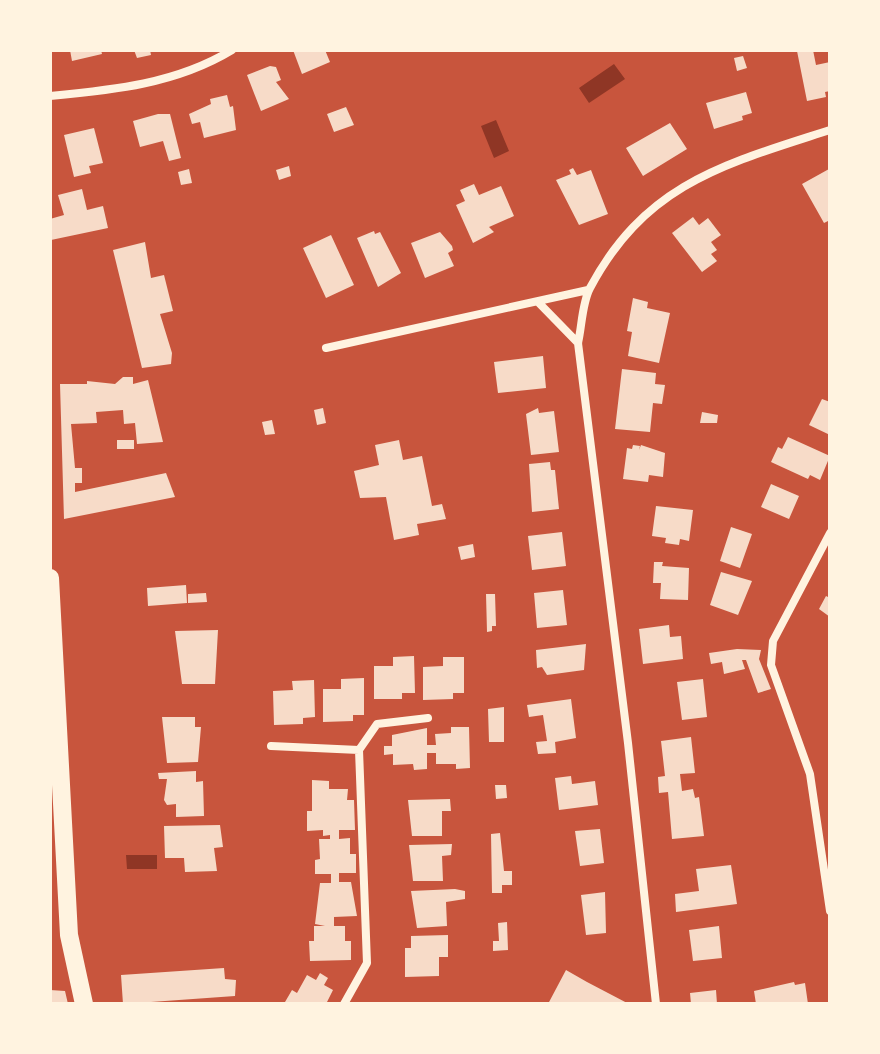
<svg xmlns="http://www.w3.org/2000/svg" width="880" height="1054" viewBox="0 0 880 1054" font-family="Signika,sans-serif">
<style>
.water{fill:#8f3625}
.building{fill:#f7dbc8}
.lines{fill:none;stroke-linecap:round;stroke-linejoin:round}
.minor{stroke:#fff3e0;stroke-width:8}
.primary{stroke:#fff3e0;stroke-width:18}
</style>
<rect width="100%" height="100%" fill="#c8553d"/>
<path class="water" d="M614,64L625,79L589,103L579,88Z
M496,120L509,151L494,158L481,126Z
M126,855H157V869H127Z"/>
<path class="building" d="M70,50H101L102,54L72,61Z
M134,50H150L151,55L137,58Z
M293,50H325L330,62L302,74Z
M813,50L816,65L830,62V91L825,92L826,97L807,101L797,51Z
M743,56L747,68L737,71L734,58Z
M270,66L276,67L281,80L276,82L289,99L261,111L247,75Z
M746,92L752,113L742,116L743,120L714,129L706,103Z
M227,95L230,107L233,106L236,130L204,138L200,122L192,124L189,114L211,104L210,99Z
M346,107L354,125L334,132L327,114Z
M158,114H170L181,158L169,161L163,141L140,147L133,121Z
M670,123L687,149L643,176L626,148Z
M94,128L103,163L89,166L91,173L74,177L64,135Z
M289,166L291,176L279,180L276,170Z
M573,168L577,175L591,170L608,214L579,225L556,180L571,174L569,170Z
M189,169L192,183L181,185L178,172Z
M829,169L830,220L824,223L802,184Z
M474,184L479,195L501,186L514,216L489,227L494,232L473,243L456,205L465,201L460,190Z
M82,189L87,210L103,206L108,228L51,240L50,219L64,215L58,195Z
M693,217L699,225L708,218L721,235L711,242L717,250L711,254L717,261L702,272L672,233Z
M374,231L375,234L380,232L401,273L378,287L357,238Z
M440,232L452,246L453,250L448,253L454,266L425,278L411,243Z
M331,235L354,285L326,298L303,248Z
M145,242L151,278L164,275L173,311L160,314L172,353L171,364L142,368L113,250Z
M633,298L648,302L647,308L670,313L659,363L628,356L632,332L627,331Z
M543,356L546,388L498,393L494,362Z
M622,369L656,373L655,384L665,385L662,404L653,403L650,432L615,429Z
M123,377H133V384L148,380L163,442L137,444L135,423L124,424L123,410L96,412L97,423L71,424L75,468H82V483H75V492L166,473L175,497L64,519L60,384H87V381L115,384Z
M822,399L830,402V435L809,425Z
M323,408L326,423L317,425L314,410Z
M538,408L539,413L554,411L559,452L531,455L526,414Z
M702,412L718,415L717,423H700Z
M272,420L275,434L265,435L262,422Z
M788,437L830,456L820,480L810,475L808,479L771,462L778,447L782,449Z
M117,440H134V449H117Z
M399,440L403,460L422,456L432,506L442,504L446,519L417,524L419,535L394,540L386,497L360,498L354,471L379,465L375,445Z
M633,445L640,446L639,450L641,445L665,453L663,477L649,475L648,482L623,479L627,448L632,449Z
M550,462L551,470H555L559,509L532,512L529,464Z
M771,484L799,496L789,519L761,507Z
M656,506L693,510L689,541L680,539L679,545L665,543L666,538L652,536Z
M731,527L752,534L740,568L720,561Z
M562,532L566,566L532,570L528,536Z
M473,544L475,557L461,560L458,547Z
M654,562H663L662,566L689,568L688,600L660,599L661,583H653Z
M721,572L752,581L738,615L710,605Z
M186,585L187,603L148,606L147,588Z
M563,590L567,625L537,628L534,593Z
M206,593L207,602L188,603V594Z
M486,594H495L496,626H492V631L487,632Z
M826,596L830,598V617L819,609Z
M669,625L670,637L681,636L683,659L643,664L639,629Z
M218,630L215,684H182L175,631Z
M586,644L584,670L547,675L542,667L537,668L536,650Z
M737,649L761,650L759,659L771,689L758,693L746,660H742L745,669L724,674L722,662L711,664L709,653Z
M414,656L415,693H402V699H374V666H393V657Z
M443,657H464V693H453V699L423,700V667L443,666Z
M364,678V715H353V721L323,722V689H341V679Z
M703,679L707,717L682,720L677,682Z
M314,680L315,717L303,718V724L274,725L273,691L293,690L292,681Z
M571,699L576,738L555,742L556,753L538,754L536,742L547,741L543,715L529,717L527,705Z
M504,707V742H489L488,709Z
M162,717H195V727H201L198,762L167,763Z
M451,727H469L470,768L456,769V764H436V753H427V769L414,770L413,764L393,765V754L384,755V746H392V735L427,728V745H436L435,734L451,733Z
M691,737L695,773L680,774L682,791L693,789L695,798L699,797L704,836L672,839L668,792L659,793L658,777L665,776L661,741Z
M196,771V782L203,781L204,816L176,817V804L167,805L164,800L167,779H159L158,773Z
M571,776L572,784L595,781L598,805L559,810L555,778Z
M312,780L329,781V789H348L347,800H354L355,830H339V839L350,838V854H356V873H339V882H351L357,916L334,917V926H345V941H351V960L310,961L309,941H314V926H325L315,924L320,883H331V874H315V860L320,859L319,839H330V835L323,836V830L307,831V811H312Z
M495,785H506L507,798L496,799Z
M450,799L451,811H442V836H412L408,800Z
M220,825L223,847L214,848L217,871L185,872L184,858H165L164,826Z
M600,829L604,863L580,866L575,831Z
M500,833L504,871H512V885H502V893H492L491,834Z
M452,844L451,855L442,856L443,881H413L409,845Z
M731,865L737,904L676,912L675,894L699,891L696,869Z
M455,889L465,891V899L446,902L447,926L417,928L411,891Z
M605,892L606,933L586,935L581,895Z
M507,922L508,950L493,951V941H499L498,923Z
M719,926L722,958L693,961L689,930Z
M448,935V957H439V976L405,977V948H411V936Z
M224,968L225,979L236,980L235,996L123,1004L121,975Z
M566,970L587,982L629,1004H548Z
M320,973L328,978L324,985L333,990L326,1004L285,1002L292,990L297,993L307,975L316,980Z
M794,982L795,985L805,983L808,1004H756L754,991Z
M50,990L65,991L68,1004H50Z
M716,990L717,1004H691L690,993Z"/>
<g class="lines">
<path class="minor" d="M50,96C113,90 176,84 232,50
M538,302L578,343
M326,348L588,290
M830,533L773,641L771,665L810,774L830,911
M271,746L359,750L367,963L344,1004
M359,750L377,724L428,718
M656,1004L628,743L578,343C582,326 582,303 590,288C646,183 725,164 830,130"/>
<path class="primary" d="M50,578L69,935L84,1004"/>
</g>
<rect width="880" height="1054" fill="none" stroke="#fff3e0" stroke-width="104"/>
</svg>
